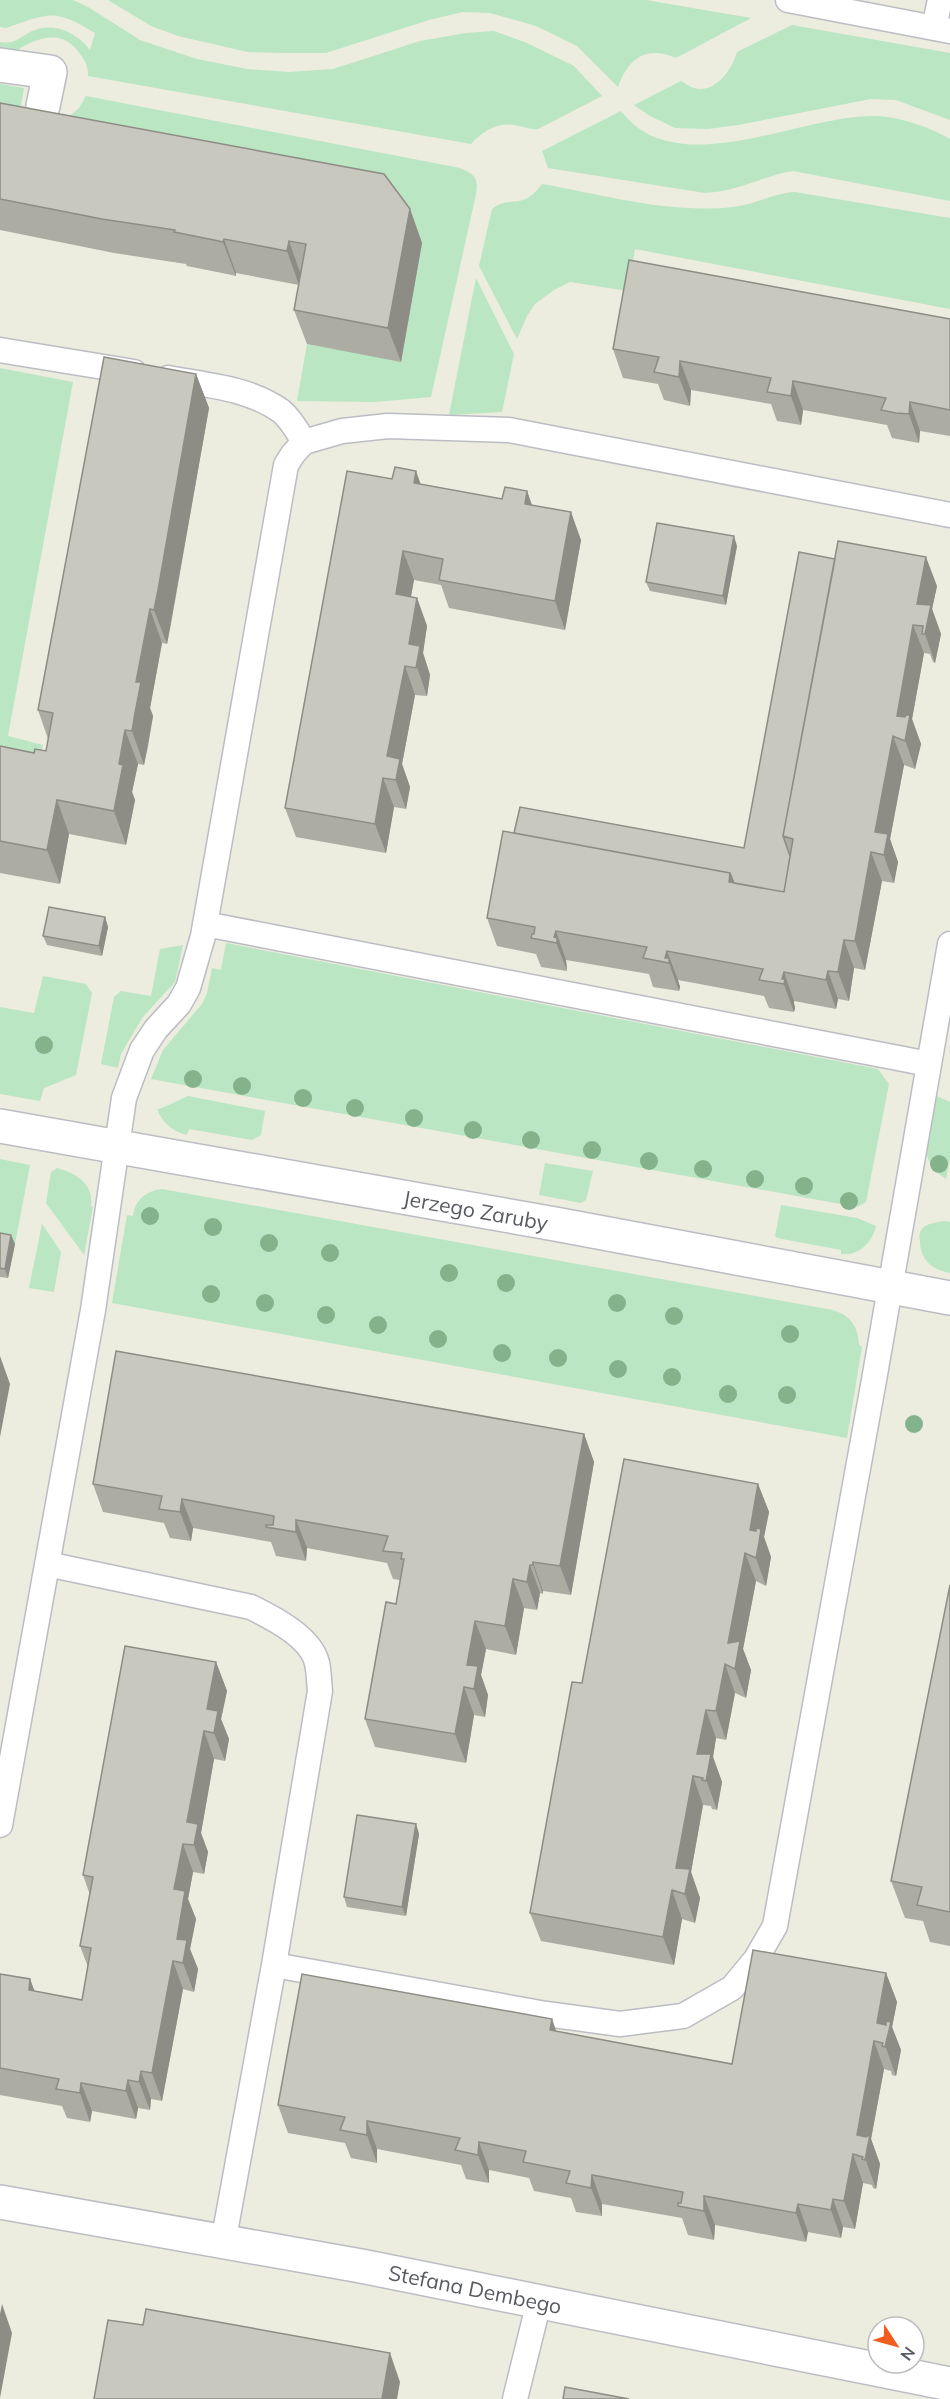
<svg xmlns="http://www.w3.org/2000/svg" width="950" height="2399" viewBox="0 0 950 2399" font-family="Mulish,sans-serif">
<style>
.green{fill:#bae6c3}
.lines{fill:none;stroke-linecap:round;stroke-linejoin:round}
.lane-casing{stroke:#bcbdc4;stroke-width:27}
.street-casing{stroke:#bcbdc4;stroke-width:36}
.lane{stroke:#fff;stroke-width:24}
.street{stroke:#fff;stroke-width:33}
.tree{fill:#84b28a}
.wall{fill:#adaca3}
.shaded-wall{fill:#8d8c85}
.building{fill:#c9c8be;stroke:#8d8c85;stroke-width:1.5}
.labels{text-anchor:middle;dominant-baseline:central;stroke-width:5;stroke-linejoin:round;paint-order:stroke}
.street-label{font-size:21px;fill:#585a61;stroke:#fff}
</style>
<rect width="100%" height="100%" fill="#ececdf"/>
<path class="green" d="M0,0H73L88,7L140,40L197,59L247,69L289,72L333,69L420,41L466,33L494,31L527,43L574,66L602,96L538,129C530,130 526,127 519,126C499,121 484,130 471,144L88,76C88,66 86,62 80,54C62,27 35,38 13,53L0,51V42C18,45 20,35 35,30C56,22 78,34 90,50L95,33C54,8 49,13 6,28L0,27Z
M108,0H646L751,18L676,58C647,45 628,58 618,87L577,46L536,26L490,13L463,12L429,20L326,53H284L248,52L178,36L151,26Z
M792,25L950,53V120L896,100L871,99L738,125L708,129L675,128L650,116L634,105L681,81C685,83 690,87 694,88C715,94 732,70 737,52Z
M0,84L24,88L17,127L0,135Z
M86,96L460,168C474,174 479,178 476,194L431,397L375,402L297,401L307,344L401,361L422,243L65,120L79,108Z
M621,111C677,185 802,113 877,116C903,118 927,126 950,139V201L793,171C762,176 738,192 705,193L548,168L542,151Z
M542,184C604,195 669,214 733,207C754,205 773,193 795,192L950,218V309L635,249L628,291L570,282L554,290L535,304L527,316L517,339L479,266L492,209C510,194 522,212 542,184Z
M476,278L514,354L502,412L449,415Z
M0,368L73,382L8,736L43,745L36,773L0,766Z
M226,943L878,1069L889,1084L866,1202L857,1207L151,1079L163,1050L202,1004L207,993L212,968L221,970Z
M183,945L175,982L142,1018L121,1054L118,1068L101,1064L114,997L121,991L151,996L160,949Z
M43,976L86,984L92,993L76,1075L44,1088L40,1101L0,1094V1007L34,1013Z
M188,1096L265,1111L261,1135L252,1140L189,1129L187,1135C173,1132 162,1122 157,1109L162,1108Z
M937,1096L950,1102V1159L946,1179C912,1158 930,1127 937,1096Z
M0,1159L30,1165L15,1244L0,1242Z
M545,1163L593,1171L586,1200L581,1203L539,1195Z
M57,1168C76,1173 94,1184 91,1206L93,1207L84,1255L46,1203L51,1172Z
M162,1189L833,1310C851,1316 858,1326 859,1345L862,1347L847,1438L112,1303L127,1215L133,1216C135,1200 146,1191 162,1189Z
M781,1205L857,1218L876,1226C872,1243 859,1256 841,1254V1250L777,1238L775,1236Z
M945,1221L950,1222V1273C932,1269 921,1261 920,1242C919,1238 919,1232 922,1229C927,1223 938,1222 945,1221Z
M42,1224L61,1252L54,1292L29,1288Z"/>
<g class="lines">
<g class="lane-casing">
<path id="lane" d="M788,0L950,31
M934,28L940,0
M0,350L134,372
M168,378C206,385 249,388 281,411C291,419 298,432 304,442
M205,924L929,1064
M47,1564L251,1607C273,1618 311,1637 317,1663C319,1672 319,1682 320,1691L274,1965L223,2243
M0,1825L93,1310L124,1098L142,1050L156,1029L179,1004L188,988L203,936L286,465L293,454L304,442L342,431L388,426L509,430L950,515
M274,1965L546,2014L620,2024L683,2016L732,1988L756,1959L775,1926L874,1380L950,944
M515,2399L539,2302"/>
</g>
<g class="street-casing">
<g id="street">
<path d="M0,65L50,72L43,106"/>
<path id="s1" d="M0,1126L555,1224L950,1298"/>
<path id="s2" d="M0,2202L361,2266L950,2384"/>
</g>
</g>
<use href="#lane" class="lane"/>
<use href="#street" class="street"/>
</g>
<g class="tree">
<circle cx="44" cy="1045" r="9"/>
<circle cx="193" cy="1079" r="9"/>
<circle cx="242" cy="1086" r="9"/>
<circle cx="303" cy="1098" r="9"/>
<circle cx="355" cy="1108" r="9"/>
<circle cx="414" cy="1118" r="9"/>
<circle cx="473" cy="1130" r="9"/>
<circle cx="531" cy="1140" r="9"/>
<circle cx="592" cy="1150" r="9"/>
<circle cx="649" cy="1161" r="9"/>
<circle cx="939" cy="1164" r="9"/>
<circle cx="703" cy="1169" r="9"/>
<circle cx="755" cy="1179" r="9"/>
<circle cx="804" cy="1186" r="9"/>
<circle cx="849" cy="1201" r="9"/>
<circle cx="150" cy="1216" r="9"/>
<circle cx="213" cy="1227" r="9"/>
<circle cx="269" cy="1243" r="9"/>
<circle cx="330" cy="1253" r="9"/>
<circle cx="449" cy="1273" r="9"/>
<circle cx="506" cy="1283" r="9"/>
<circle cx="211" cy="1294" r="9"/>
<circle cx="265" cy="1303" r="9"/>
<circle cx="617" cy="1303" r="9"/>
<circle cx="326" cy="1315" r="9"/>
<circle cx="674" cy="1316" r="9"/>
<circle cx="378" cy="1325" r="9"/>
<circle cx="790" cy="1334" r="9"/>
<circle cx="438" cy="1339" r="9"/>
<circle cx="502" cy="1353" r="9"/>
<circle cx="558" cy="1358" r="9"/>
<circle cx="618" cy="1369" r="9"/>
<circle cx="672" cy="1377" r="9"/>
<circle cx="728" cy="1394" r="9"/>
<circle cx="787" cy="1395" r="9"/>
<circle cx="914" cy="1424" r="9"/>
</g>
<path class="wall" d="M0,103L410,209L422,243L401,362L307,344L294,310L299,285L236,273V276L227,274L187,266L186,264L114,253L0,230Z
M950,319V436L920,431L919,443L892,438L887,425L803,410L801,425L777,421L771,404L691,390L690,406L664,400L658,384L623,378L613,349Z
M196,374L209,408L171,624L167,644L162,643L150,708L153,716L148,747L144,765L138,764L132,792L135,800L126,845L69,834L60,884L0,873V746L34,753L46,751L48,739L38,710Z
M421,484L502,499L527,491L532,505L581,540L565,630L449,608L441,585L414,580L411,597L417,598L427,626L423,653L430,675L427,696L415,695L402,764L410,787L406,809L394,807L386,853L296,837L285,808Z
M737,546L726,605L650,591L646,582Z
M937,586L932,609L941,634L935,663L933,662L930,654L924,653L912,719L921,744L915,769L904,765L890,839L898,862L894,883L882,881L865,970L854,968L849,1001L838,999L836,1009L794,1001V1003L795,1008L794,1012L769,1008L764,996L678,980L680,987L679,991L653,987L649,974L566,960L567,971L541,967L536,954L497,946L487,918L514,833L744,848Z
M105,917L108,927L102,956L47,945L43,936Z
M0,1233L11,1235L15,1244L8,1278L0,1277Z
M584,1434L594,1462L571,1595L543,1591V1594L540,1593L537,1610L524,1608L516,1655L486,1649L481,1675L488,1695L485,1717L474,1715L466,1763L375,1747L365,1719L396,1604L400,1580L393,1579L387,1563L307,1548L306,1561L276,1556L271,1542L193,1528L191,1541L170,1538L164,1523L103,1512L93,1484Z
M758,1484L769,1512L764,1537L771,1557L766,1586L756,1581L743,1649L751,1670L746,1698L735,1693L726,1740L716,1738L713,1757L722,1782L717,1810L712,1809L711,1806L703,1805L691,1872L700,1898L695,1923L682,1919L674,1965L541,1941L530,1913L582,1683Z
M950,1585V1946L930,1942L923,1921L905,1918L891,1881Z
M216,1662L227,1691L221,1719L229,1739L225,1761L214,1759L201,1833L208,1852L204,1874L193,1872L188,1899L196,1919L190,1949L198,1969L194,1992L183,1989L162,2101L151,2099L150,2110L138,2108L136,2119L92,2111L90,2122L67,2118L62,2106L0,2095V1974L30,1979L34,1991L82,2000L88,1967L80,1946L90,1895L83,1875Z
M416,1824L419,1834L406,1916L347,1907L344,1897Z
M886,1973L897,2002L892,2027L901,2050L896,2076L892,2075L891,2071L884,2069L871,2139L880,2164L876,2189L873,2188L872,2185L863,2183L855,2229L843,2227L841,2238L808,2232L806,2242L715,2225L714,2240L688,2235L682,2218L602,2204V2216L576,2212L571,2198L534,2191L529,2178L489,2170V2183L466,2179L461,2165L377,2149V2163L351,2158L345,2143L288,2133L278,2105L552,2019L556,2031L732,2064Z"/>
<path class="shaded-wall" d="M410,209L422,243L401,362L388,328Z
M224,239L236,273V276L223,242Z
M289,241L301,275L299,285L287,251Z
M680,361L691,390L690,406L679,377Z
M196,374L209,408L167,644L154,610Z
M793,381L803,410L801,425L791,396Z
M910,402L920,431L919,443L909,414Z
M416,471L426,499L414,483Z
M527,491L537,520L525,504Z
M571,512L581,540L565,630L555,601Z
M734,536L737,546L726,605L723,596Z
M403,551L414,580L406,622L396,594Z
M926,557L937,586L932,609L941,634L935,663L925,634L917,604Z
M417,598L427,626L423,653L430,675L427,696L409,644Z
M150,609L162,643L150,708L153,716L144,765L132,731L136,682Z
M913,625L924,653L912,719L921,744L915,769L897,716Z
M405,666L415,695L402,764L410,787L406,809L387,756Z
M125,730L138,764L132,792L135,800L126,845L114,811L119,764Z
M893,736L904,765L890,839L898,862L894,883L875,832Z
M383,778L394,807L386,853L375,824Z
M57,800L69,834L60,884L47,850Z
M871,852L882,881L865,970L855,941Z
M730,873L741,901L729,882Z
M105,917L108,927L102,956L99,946Z
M556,931L566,960L567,971L554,937Z
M844,940L854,968L849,1001L838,972Z
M667,951L678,980L680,987L679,991L669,963L665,958Z
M828,971L838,999L836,1009L826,980Z
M784,972L794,1001V1003L795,1008L794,1012L782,979Z
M11,1235L15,1244L8,1278L5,1269Z
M0,1356L10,1384L0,1437Z
M584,1434L594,1462L571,1595L560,1566Z
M758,1484L769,1512L764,1537L771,1557L766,1586L756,1558L750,1530Z
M182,1499L193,1528L191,1541L180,1512Z
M296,1520L307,1548L306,1561L296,1532Z
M745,1553L756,1581L743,1649L751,1670L746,1698L735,1669L728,1643Z
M533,1562L543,1591V1594L533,1565Z
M530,1565L540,1593L537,1610L527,1582Z
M513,1579L524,1608L516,1655L505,1626Z
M475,1621L486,1649L481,1675L488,1695L485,1717L474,1689L467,1665Z
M216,1662L227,1691L221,1719L229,1739L225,1761L214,1733L207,1709Z
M725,1664L735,1693L726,1740L716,1711Z
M464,1687L474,1715L466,1763L455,1734Z
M706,1710L716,1738L713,1757L722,1782L717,1810L697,1754Z
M204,1731L214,1759L201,1833L208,1852L204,1874L194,1845L187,1822Z
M693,1776L703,1805L691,1872L700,1898L695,1923L676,1868Z
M416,1824L419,1834L406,1916L402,1907Z
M183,1844L193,1872L188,1899L196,1919L190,1949L198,1969L194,1992L183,1963L177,1939L174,1889Z
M672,1890L682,1919L674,1965L663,1937Z
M173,1961L183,1989L162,2101L152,2073Z
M886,1973L897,2002L892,2027L901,2050L896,2076L877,2023Z
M30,1979L41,2008L29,1990Z
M552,2019L562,2048L550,2030Z
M874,2041L884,2069L871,2139L880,2164L876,2189L857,2135Z
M141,2071L151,2099L150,2110L139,2082Z
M128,2080L138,2108L136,2119L126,2091Z
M81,2083L92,2111L90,2122L80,2093Z
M367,2121L377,2149V2163L367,2135Z
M479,2142L489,2170V2183L478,2155Z
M853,2154L863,2183L855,2229L844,2201Z
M592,2175L602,2204V2216L591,2188Z
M704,2196L715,2225L714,2240L704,2211Z
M833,2199L843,2227L841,2238L831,2210Z
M798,2204L808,2232L806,2242L796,2213Z
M2,2304L12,2333L0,2398V2314Z
M390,2353L400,2382L397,2399H382Z"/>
<path class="building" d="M0,103L384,174L410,209L388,328L294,310L306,244L289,241L287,251L224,239L223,242L214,240L174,232L175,230L102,219L0,199Z
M629,260L950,319V410L910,402L909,414L896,413L881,410L886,398L793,381L791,396L767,392L771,378L680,361L679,377L654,372L659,357L613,349Z
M104,357L196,374L158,590L154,610L150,609L136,682H141L135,713L132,731L125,730L119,764L123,765L114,811L57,800L47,850L0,841V746L34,753L35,749L46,751L53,713L38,710Z
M395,467L416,471L414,483L502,499L505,487L527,491L525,504L571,512L555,601L439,580L443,559L403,551L396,594L417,598L409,644L420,646L416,668L405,666L387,756L400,759L396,780L383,778L375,824L285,808L347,471L392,479Z
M657,523L734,536L723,596L646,582Z
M838,541L926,557L917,604L931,605L925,634H922L923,626L913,625L897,716L905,717L906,715H910L905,741L893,736L875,832L888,834L884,855L871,852L855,941L844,940L838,972L828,971L826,980L784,972L782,979H785L784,984L759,980L763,969L667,951L665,958H669V963L643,958L647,947L556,931L554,937L557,938V943L531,938L532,934H534L535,927L487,918L503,831L730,873L729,882L784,892L793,839L783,836Z
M799,552L835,559L783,836L790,856L784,892L734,883L730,873L514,833L520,807L744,848Z
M49,907L105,917L99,946L43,936Z
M0,1233L11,1235L5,1269L0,1268Z
M116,1351L584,1434L560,1566L533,1562V1565H530L527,1582L513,1579L505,1626L475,1621L467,1665L478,1666L474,1689L464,1687L455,1734L365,1719L386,1602L396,1604L404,1559H401L402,1553L383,1551L388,1536L296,1520V1532L266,1527V1525H273L274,1516L182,1499L180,1512L159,1509L162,1496L93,1484Z
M624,1459L758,1484L750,1530L756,1531V1528L761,1529L759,1543L756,1558L745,1553L728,1643L740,1641L735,1669L725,1664L716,1711L706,1710L697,1754H711L706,1781L702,1780L703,1778L693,1776L676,1868L690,1869L685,1894L672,1890L663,1937L530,1913L572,1682L582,1683Z
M950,1585V1912L917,1905L922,1887L891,1881Z
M125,1646L216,1662L207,1709L218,1711L214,1733L204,1731L187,1822L198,1824L196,1835L194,1845L183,1844L174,1889L185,1891L177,1939L187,1940L183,1963L173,1961L152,2073L141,2071L139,2082L128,2080L126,2091L81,2083L80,2093L56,2089L59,2079L0,2068V1974L30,1979L29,1990L82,2000L91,1948L80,1946L93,1877L83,1875Z
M357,1815L416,1824L402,1907L344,1897Z
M753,1950L886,1973L877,2023L886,2025V2021L891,2022L885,2047L882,2046L883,2043L874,2041L857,2135L866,2137L870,2135L865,2160L862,2159L863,2157L853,2154L844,2201L833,2199L831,2210L798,2204L796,2213L704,2196V2211L678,2206V2203H681L683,2192L592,2175L591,2188L566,2183L570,2171L523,2162L526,2151L479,2142L478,2155L455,2150L460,2138L367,2121V2135L340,2130L345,2117L278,2105L302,1974L552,2019L550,2030L732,2064Z
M146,2309L390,2353L382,2399H94L108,2320L143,2325Z
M565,2387L629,2399H563Z"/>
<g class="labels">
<g class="street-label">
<text stroke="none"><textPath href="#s1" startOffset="483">Jerzego Zaruby</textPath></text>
<text stroke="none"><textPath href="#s2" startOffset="483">Stefana Dembego</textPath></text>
</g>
</g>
<g transform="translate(896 2345) rotate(126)"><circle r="28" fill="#ffffff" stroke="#bcbdc0" stroke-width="1.5"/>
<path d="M0-4.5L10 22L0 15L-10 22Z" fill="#f15d20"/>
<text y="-9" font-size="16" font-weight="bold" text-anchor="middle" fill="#585a61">N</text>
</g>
</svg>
